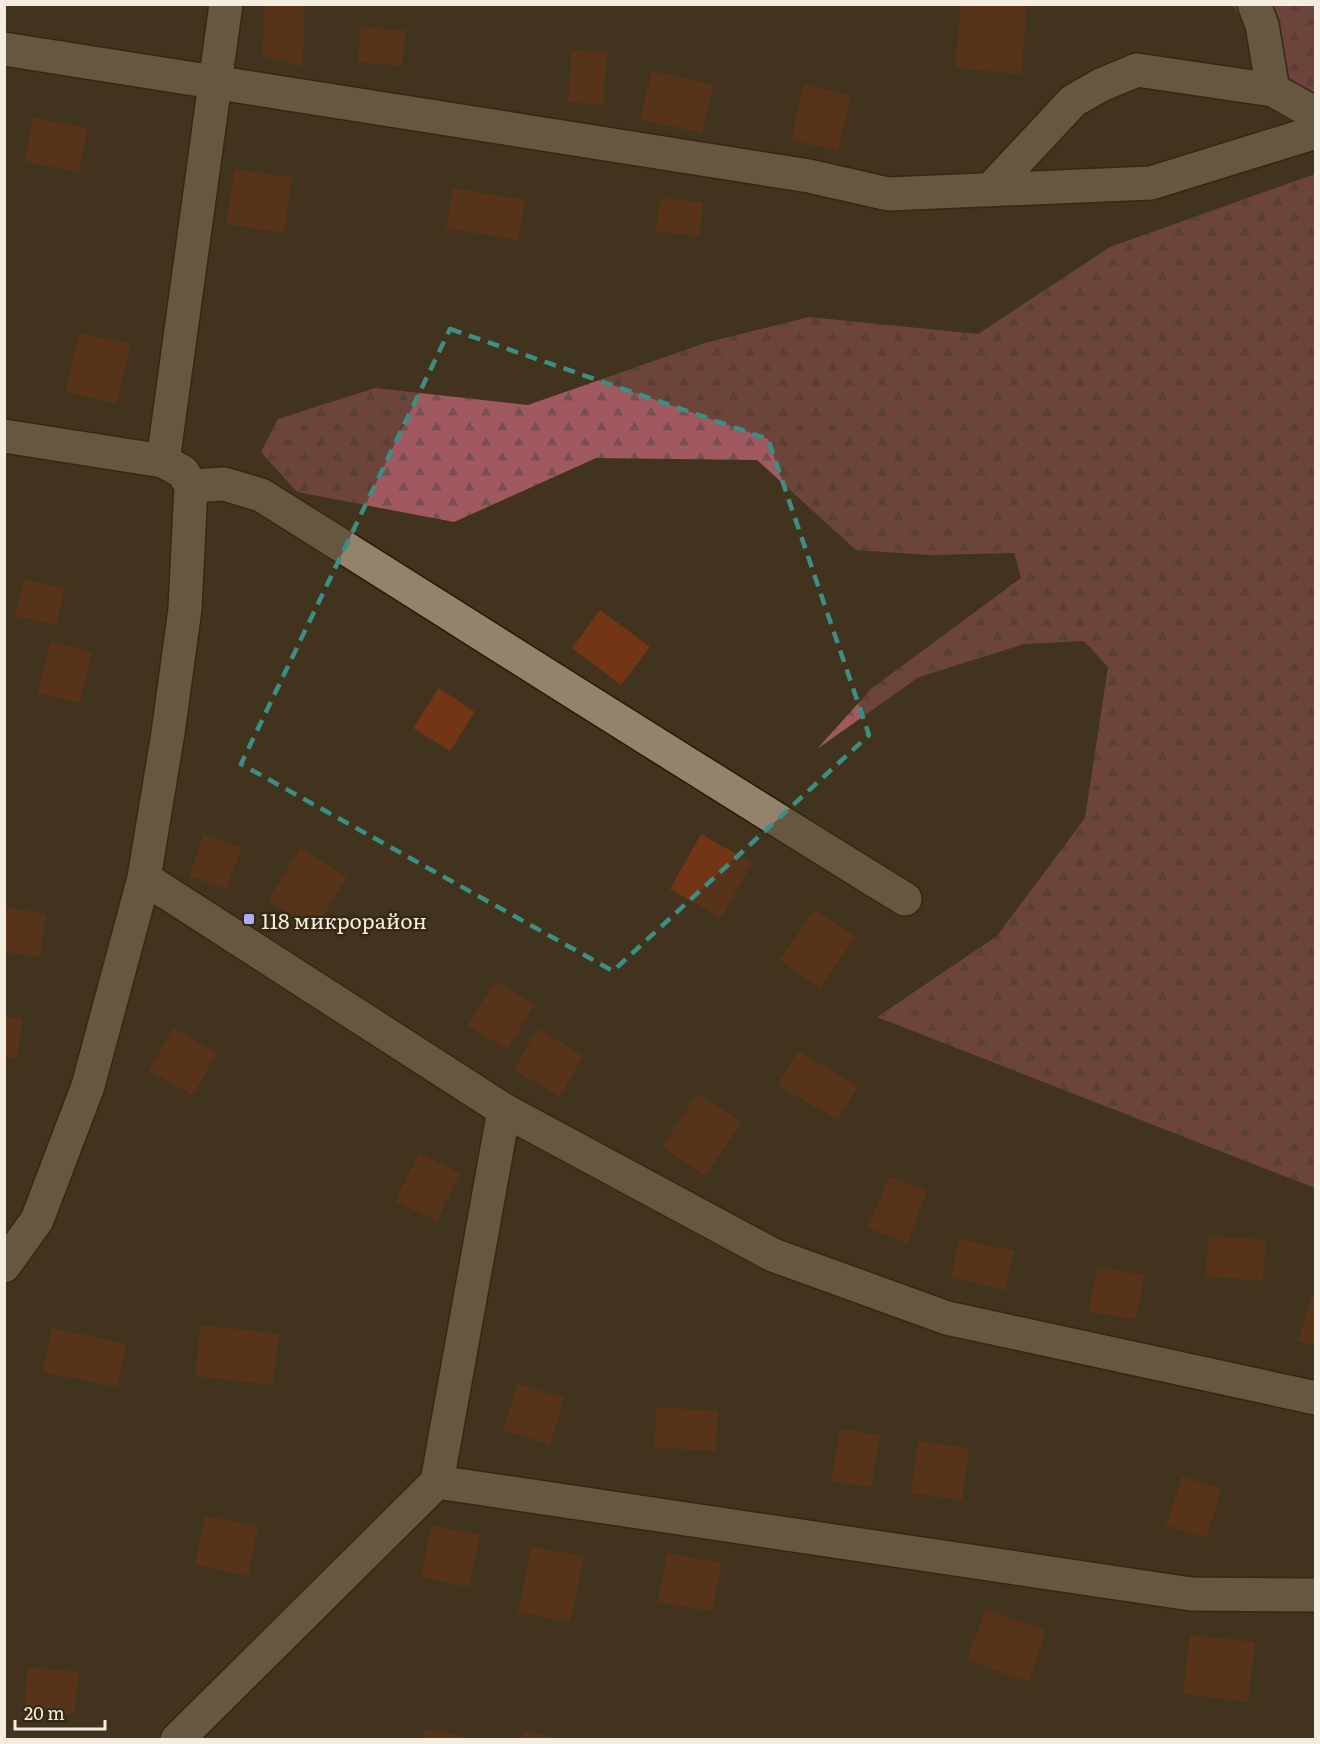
<svg xmlns="http://www.w3.org/2000/svg" width="1320" height="1744" viewBox="0 0 1320 1744" font-family="Literata,serif">
<style>
.forest{fill:url(#forest-firs)}
.building{fill:#723616}
.lines{fill:none;stroke-linecap:round;stroke-linejoin:round}
.minor-casing{stroke:#271a06;stroke-width:36}
.tertiary-casing{stroke:#271a06;stroke-width:36}
.minor{stroke:#93836c;stroke-width:33}
.tertiary{stroke:#93836c;stroke-width:33}
.marked{fill:none;stroke:#3d8e85;stroke-width:4.5;stroke-dasharray:12 8;stroke-linejoin:round}
.poi-dot{fill:#aab0fb;stroke:#362914;stroke-width:2}
.labels{text-anchor:middle;dominant-baseline:central;stroke-width:5;stroke-linejoin:round;paint-order:stroke}
.poi-label{font-size:21px;fill:#f5ede0;stroke:#362914;text-anchor:start}
</style>
<defs>
<pattern id="forest-firs" width="22" height="20" patternUnits="userSpaceOnUse" patternTransform="scale(1.5)"><rect width="22" height="20" fill="#a15960"/><path d="M5 1l3.5 6h-7zM16 11l3.5 6h-7z" fill="#765052"/></pattern>
</defs>
<rect width="100%" height="100%" fill="#41331e"/>
<path class="forest" d="M1233,5H1315V94L1309,96L1269,71Z
M1315,174V1188L877,1017L997,936L1085,818L1108,667L1084,641L1024,644L919,677L817,749L872,688L1021,578L1014,553L931,555L856,550L757,460L596,458L454,522L297,492L261,452L278,419L375,388L528,405L705,343L809,317L978,334L1110,247Z"/>
<path class="building" d="M264,4H304L303,66L263,56Z
M961,4L1027,5L1021,74L955,68Z
M361,27L406,31L402,66L358,62Z
M572,50L607,52L603,105L568,102Z
M652,71L713,85L702,133L640,119Z
M804,85L851,96L838,151L791,140Z
M33,118L87,128L79,172L25,162Z
M235,169L292,178L284,233L226,224Z
M453,188L525,200L518,240L446,228Z
M660,198L703,203L699,236L656,231Z
M79,333L130,344L117,404L66,392Z
M24,579L65,588L56,625L15,616Z
M600,610L650,647L621,685L572,648Z
M51,642L92,653L80,703L38,693Z
M439,688L475,712L450,751L413,728Z
M204,834L242,848L226,889L189,876Z
M701,834L752,863L721,918L670,889Z
M300,848L347,877L315,929L268,900Z
M4,907L46,914L40,957L4,952Z
M815,909L855,937L820,988L780,960Z
M495,981L534,1005L507,1049L468,1025Z
M5,1017L22,1019L17,1059L5,1057Z
M173,1028L217,1053L193,1095L149,1071Z
M537,1029L583,1055L560,1097L514,1070Z
M798,1051L858,1086L838,1120L778,1085Z
M697,1094L741,1122L705,1176L662,1147Z
M419,1153L460,1173L437,1221L395,1201Z
M889,1177L927,1191L907,1243L868,1228Z
M1209,1236L1266,1240L1263,1281L1206,1276Z
M959,1239L1014,1251L1005,1290L951,1278Z
M1097,1267L1144,1275L1136,1319L1089,1312Z
M1312,1297L1316,1298V1346L1298,1341Z
M201,1325L279,1334L273,1385L195,1376Z
M52,1328L126,1344L117,1387L43,1372Z
M518,1384L564,1398L550,1445L503,1430Z
M657,1407L718,1411L715,1451L654,1447Z
M840,1429L880,1435L871,1487L831,1481Z
M918,1441L969,1448L962,1500L911,1493Z
M1182,1477L1222,1489L1206,1538L1166,1525Z
M205,1516L258,1526L248,1576L195,1565Z
M431,1525L480,1535L469,1587L421,1577Z
M532,1546L584,1557L570,1622L518,1612Z
M667,1553L721,1563L712,1611L658,1602Z
M986,1609L1046,1631L1028,1682L967,1659Z
M1190,1635L1255,1642L1248,1702L1183,1694Z
M28,1667L79,1672L74,1715L24,1710Z
M425,1729L464,1736L463,1740H423Z
M524,1730L555,1739V1740H521Z"/>
<g class="lines">
<g class="minor-casing">
<path id="minor" d="M1254,4L1262,25L1273,90
M4,49L809,176L888,194L1151,183L1316,132
M990,190L1073,101L1101,85L1137,70L1273,90L1316,114
M163,461L226,4
M191,486L224,484L261,495C476,630 689,766 905,899
M4,1266L37,1220L88,1086L144,878
M437,1482L1191,1594L1316,1595
M177,1740L437,1482L504,1110"/>
</g>
<g class="tertiary-casing">
<path id="tertiary" d="M4,436L163,461L183,472L191,486L185,609L168,733L144,878L504,1110L773,1255L947,1318L1316,1398"/>
</g>
<use href="#minor" class="minor"/>
<use href="#tertiary" class="tertiary"/>
</g>
<path d="M0 0H1320V1744H0ZM450,329L768,439L869,735L613,971L241,764Z" fill="#41331e" fill-opacity=".55" fill-rule="evenodd"/>
<path class="marked" d="M450,329L768,439L869,735L613,971L241,764Z"/>
<rect class="poi-dot" x="243" y="913" width="12" height="12" rx="3"/>
<g class="labels">
<g class="poi-label">
<text x="261" y="919">118 микрорайон</text>
</g>
</g>
<rect width="1320" height="1744" fill="none" stroke="#f5ede0" stroke-width="12"/>
<path d="M15 1720v9h90v-9" fill="none" stroke="#f5ede0" stroke-width="3"/>
<text x="24" y="1720" font-size="18" fill="#f5ede0" stroke="#362914" stroke-width="4.5" paint-order="stroke">20 m</text>
</svg>
